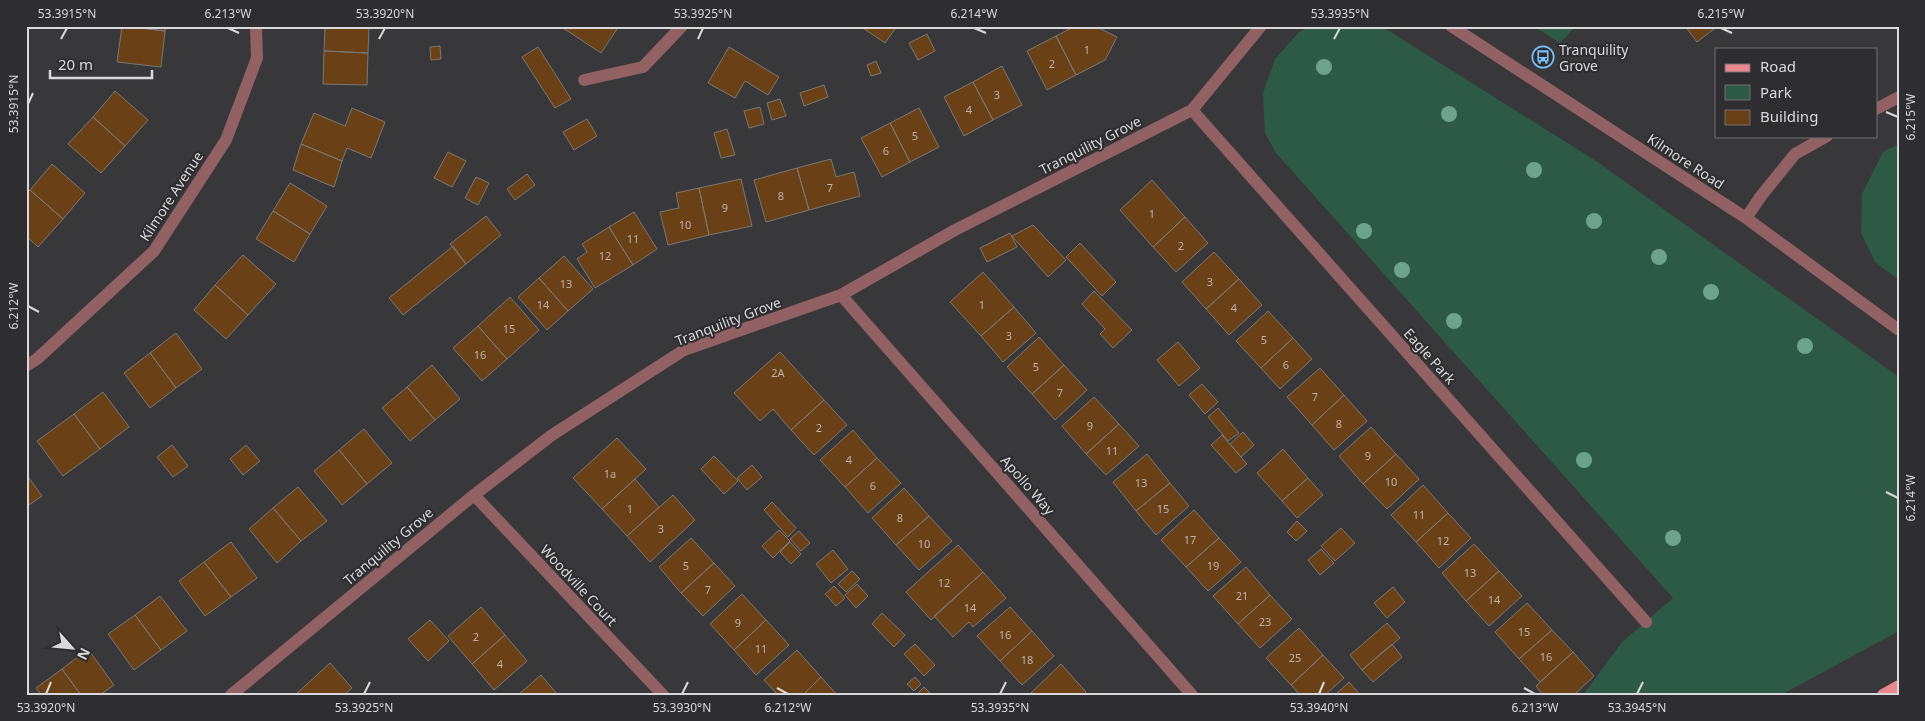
<svg xmlns="http://www.w3.org/2000/svg" width="1925" height="721" viewBox="0 0 1925 721" font-family="'Noto Sans',sans-serif">
<style>
.green{fill:#2d5a47}
.building{fill:#6a4117;stroke:#7a7875}
.lines{fill:none;stroke-linecap:round;stroke-linejoin:round}
.minor{stroke:#916164;stroke-width:12}
.major{stroke:#e8878f;stroke-width:12}
.tree{fill:#6da28c}
.ticks{fill:none;stroke:#d9d8da;stroke-width:2}
.labels{text-anchor:middle;dominant-baseline:central;stroke-width:4;stroke-linejoin:round;paint-order:stroke}
.number-label{font-size:11px;fill:#bdb2a9}
.poi-label{font-size:14px;fill:#d9d8da;stroke:#2e2d2f;text-anchor:start}
.street-label{font-size:14px;fill:#d9d8da;stroke:#2e2d2f}
.neatline{fill:none;stroke:#d9d8da;stroke-width:2}
.ticks-label{font-size:12px;text-anchor:middle;fill:#d9d8da}
</style>
<rect width="100%" height="100%" fill="#383739"/>
<path class="green" d="M1310,26H1381L1596,161L1899,377V631L1781,695H1583L1622,642L1673,598L1276,153L1265,133L1263,93L1275,59L1299,32Z
M1533,26H1576L1560,43Z
M1899,144V280L1875,262L1861,233L1862,194L1883,152Z"/>
<path class="building" d="M122,26L165,31L161,67L117,62Z
M127,26H166L165,31Z
M325,26H369L368,53L324,51Z
M560,26H619L601,53Z
M860,26H897L885,43Z
M1075,26H1095L1117,37L1105,60L1076,75L1056,36Z
M1685,26H1718L1697,42Z
M927,34L935,51L918,60L909,43Z
M1056,36L1076,75L1047,90L1027,51Z
M440,46L441,59L431,60L430,47Z
M538,47L571,99L555,108L522,57Z
M729,47L779,77L768,95L745,81L735,98L708,83Z
M324,51L368,53L367,85L323,84Z
M876,61L881,73L871,76L867,65Z
M1002,66L1022,105L993,120L973,82Z
M973,82L993,120L964,136L944,97Z
M824,85L828,97L804,106L800,93Z
M115,91L148,120L125,146L93,117Z
M780,99L786,116L772,120L767,103Z
M760,107L764,124L749,128L744,111Z
M352,108L385,122L371,158L347,148L342,161L301,144L314,113L345,126Z
M919,108L939,147L910,162L890,123Z
M93,117L125,146L101,173L68,144Z
M587,119L597,136L574,150L563,132Z
M890,123L910,162L882,177L861,138Z
M727,129L735,155L721,158L714,133Z
M301,144L342,161L334,187L293,170Z
M448,152L466,161L452,187L434,178Z
M831,159L836,177L854,172L860,196L809,210L797,168Z
M52,164L85,193L63,219L30,190Z
M797,168L809,210L766,222L754,180Z
M527,174L535,185L515,200L507,189Z
M476,177L489,183L478,205L465,198Z
M741,179L752,226L709,235L699,188Z
M1152,180L1185,217L1153,247L1120,210Z
M290,183L327,206L310,234L273,211Z
M699,188L709,235L668,245L660,212L679,208L676,193Z
M30,190L63,219L38,247L26,236V194Z
M273,211L310,234L294,262L256,239Z
M634,212L657,249L633,265L609,227Z
M486,216L501,235L466,264L450,244Z
M1185,217L1208,243L1176,272L1153,247Z
M1033,225L1066,260L1048,277L1012,236Z
M609,227L633,265L595,288L577,259L587,252L582,244Z
M1010,233L1017,247L987,262L980,248Z
M1080,243L1116,282L1102,296L1066,257Z
M453,246L466,264L403,315L389,298Z
M1214,252L1239,279L1206,309L1182,282Z
M243,255L276,284L248,315L215,285Z
M564,256L593,289L568,311L539,278Z
M983,272L1014,307L981,336L950,302Z
M539,278L568,311L547,330L518,297Z
M1239,279L1262,305L1229,335L1206,309Z
M215,285L248,315L226,339L194,310Z
M1094,291L1132,330L1113,348L1100,334L1105,329L1082,304Z
M510,297L539,330L507,359L478,326Z
M1014,307L1036,333L1003,362L981,336Z
M1268,311L1293,338L1261,368L1236,341Z
M478,326L507,359L482,381L453,348Z
M176,333L202,369L176,388L150,353Z
M1039,337L1064,365L1032,394L1007,367Z
M1293,338L1312,359L1280,389L1261,368Z
M1178,342L1200,368L1179,386L1157,360Z
M780,352L824,400L791,430L773,409L760,421L734,393Z
M150,353L176,388L150,408L124,373Z
M432,365L460,399L435,420L407,387Z
M1064,365L1087,390L1055,420L1032,394Z
M1320,368L1344,395L1312,425L1287,397Z
M1202,384L1218,402L1205,414L1189,395Z
M407,387L435,420L410,441L382,408Z
M103,392L129,427L100,449L74,414Z
M1344,395L1367,421L1334,450L1312,425Z
M1094,397L1119,424L1086,454L1062,426Z
M824,400L847,425L814,455L791,430Z
M1218,408L1239,433L1228,441L1208,417Z
M74,414L100,449L63,476L37,441Z
M1119,424L1139,446L1106,475L1086,454Z
M1371,427L1396,454L1363,484L1339,456Z
M364,429L392,463L367,484L339,450Z
M853,430L877,458L845,487L820,460Z
M1243,432L1254,445L1241,457L1230,444Z
M1222,435L1247,464L1236,473L1211,445Z
M617,438L646,469L602,509L573,478Z
M172,445L188,466L173,477L157,457Z
M246,445L260,461L243,475L230,459Z
M1283,449L1308,478L1282,501L1257,473Z
M339,450L367,484L342,505L314,471Z
M1147,454L1170,483L1136,511L1113,482Z
M1396,454L1419,479L1387,509L1363,484Z
M714,456L738,481L724,494L701,469Z
M877,458L901,483L868,513L845,487Z
M752,465L762,477L747,490L737,478Z
M26,474L42,496L26,507Z
M1308,478L1323,495L1297,518L1282,501Z
M635,479L659,507L627,536L602,509Z
M1170,483L1189,506L1156,535L1136,511Z
M1423,485L1448,513L1416,542L1391,515Z
M298,487L327,521L301,541L273,508Z
M904,488L929,516L896,545L872,518Z
M673,495L695,520L650,562L627,536Z
M772,502L796,528L788,537L764,510Z
M273,508L301,541L277,563L249,529Z
M1194,510L1219,538L1186,567L1161,540Z
M1448,513L1471,538L1439,568L1416,542Z
M929,516L952,541L919,570L896,545Z
M1297,521L1307,531L1296,541L1287,532Z
M1341,528L1355,543L1335,561L1321,546Z
M779,530L790,541L773,558L762,546Z
M799,531L810,543L801,551L790,539Z
M691,538L714,563L681,593L659,567Z
M1219,538L1241,562L1208,591L1186,567Z
M231,542L257,578L231,597L204,562Z
M790,542L801,554L791,564L780,552Z
M1474,544L1499,571L1466,601L1442,573Z
M958,545L983,572L931,620L906,592Z
M1321,549L1334,563L1320,575L1308,560Z
M833,550L848,569L831,583L816,564Z
M204,562L231,597L205,616L179,581Z
M714,563L735,586L703,616L681,593Z
M1246,567L1270,595L1238,624L1213,596Z
M852,571L860,579L846,592L838,584Z
M1499,571L1522,596L1489,626L1466,601Z
M983,572L1006,598L973,627L969,622L953,637L934,616Z
M857,584L868,596L856,608L845,595Z
M834,586L845,598L836,606L825,594Z
M1393,587L1405,602L1387,618L1374,603Z
M742,594L766,620L734,650L710,624Z
M1270,595L1292,619L1260,648L1238,624Z
M160,596L187,631L161,650L135,615Z
M1527,603L1552,630L1519,659L1495,632Z
M481,607L505,635L472,664L448,636Z
M1010,607L1032,631L1000,661L977,636Z
M882,613L905,635L894,647L872,624Z
M135,615L161,650L134,670L108,634Z
M430,620L449,641L428,661L408,639Z
M766,620L789,645L756,675L734,650Z
M1387,623L1400,638L1362,670L1350,655Z
M1299,628L1323,655L1291,685L1266,658Z
M1552,630L1573,652L1540,682L1519,659Z
M1032,631L1054,656L1022,685L1000,661Z
M505,635L527,661L494,690L472,664Z
M915,644L935,665L924,676L904,654Z
M1392,644L1402,657L1373,682L1362,670Z
M88,649L114,685L100,695H81L62,669Z
M797,650L821,677L803,695H778L764,680Z
M1573,652L1594,676L1574,695H1543L1536,686Z
M1323,655L1344,678L1325,695H1300L1291,685Z
M330,663L352,688L344,695H295Z
M1061,664L1086,692L1083,695H1029Z
M62,669L81,695H41L36,688Z
M541,675L558,695H518Z
M821,677L837,695H803Z
M915,677L921,684L914,691L907,684Z
M1349,682L1360,695H1335Z
M924,687L932,695H916Z"/>
<g class="lines">
<path class="minor" d="M1451,26L1746,218L1899,330
M584,80L643,67L682,26
M1876,109L1899,97
M1192,110L1646,622
M1746,218L1761,196L1795,154L1827,136
M841,295L1192,695
M26,366L37,359L154,251L226,140L257,58L256,26
M474,495L663,695
M231,695L474,495L552,435L684,350L841,295L955,230L1192,110L1261,26"/>
<path class="major" d="M1883,695L1899,686"/>
</g>
<g class="tree">
<circle cx="1324" cy="67" r="8"/>
<circle cx="1449" cy="114" r="8"/>
<circle cx="1534" cy="170" r="8"/>
<circle cx="1594" cy="221" r="8"/>
<circle cx="1364" cy="231" r="8"/>
<circle cx="1659" cy="257" r="8"/>
<circle cx="1402" cy="270" r="8"/>
<circle cx="1711" cy="292" r="8"/>
<circle cx="1454" cy="321" r="8"/>
<circle cx="1805" cy="346" r="8"/>
<circle cx="1584" cy="460" r="8"/>
<circle cx="1673" cy="538" r="8"/>
</g>
<path class="ticks" d="M228,28L239,33M974,28L986,33M1721,28L1732,33M61,39L67,28M379,39L385,28M698,39L703,28M1334,39L1340,28M28,104L33,93M1886,112L1898,117M28,306L39,312M1886,492L1898,498M777,688L788,694M1524,688L1535,694M46,694L51,682M364,694L370,682M682,694L688,682M1000,694L1006,682M1319,694L1324,682M1637,694L1643,682"/>
<defs>
<g id="bus-ring" transform="scale(1.125)"><circle r="9.5" fill="#2e2d2f" stroke="#7abff8" stroke-width="1.5"/><path d="M-5-6H5V4H4V6H2V4H-2V6H-4V4H-5ZM-3.5-4V0h7V-4ZM-3.5 1.2v1.5H-2V1.2ZM2 1.2v1.5H3.5V1.2Z" fill="#7abff8"/></g>
</defs>
<g fill-rule="evenodd">
<use href="#bus-ring" x="1543" y="57"/>
</g>
<g class="labels">
<g class="number-label">
<text x="1087" y="49">1</text>
<text x="1052" y="63">2</text>
<text x="997" y="94">3</text>
<text x="969" y="109">4</text>
<text x="915" y="135">5</text>
<text x="886" y="150">6</text>
<text x="830" y="187">7</text>
<text x="781" y="195">8</text>
<text x="725" y="207">9</text>
<text x="1152" y="213">1</text>
<text x="685" y="224">10</text>
<text x="633" y="238">11</text>
<text x="1181" y="245">2</text>
<text x="605" y="255">12</text>
<text x="1210" y="281">3</text>
<text x="566" y="283">13</text>
<text x="543" y="304">14</text>
<text x="982" y="304">1</text>
<text x="1234" y="307">4</text>
<text x="509" y="328">15</text>
<text x="1009" y="335">3</text>
<text x="1264" y="339">5</text>
<text x="480" y="354">16</text>
<text x="1286" y="364">6</text>
<text x="1036" y="366">5</text>
<text x="778" y="372">2A</text>
<text x="1060" y="392">7</text>
<text x="1315" y="396">7</text>
<text x="1339" y="423">8</text>
<text x="1090" y="425">9</text>
<text x="819" y="427">2</text>
<text x="1112" y="450">11</text>
<text x="1368" y="455">9</text>
<text x="849" y="459">4</text>
<text x="610" y="473">1a</text>
<text x="1391" y="481">10</text>
<text x="1141" y="482">13</text>
<text x="873" y="485">6</text>
<text x="630" y="508">1</text>
<text x="1163" y="508">15</text>
<text x="1419" y="514">11</text>
<text x="900" y="517">8</text>
<text x="661" y="528">3</text>
<text x="1190" y="539">17</text>
<text x="1443" y="540">12</text>
<text x="924" y="543">10</text>
<text x="686" y="565">5</text>
<text x="1213" y="565">19</text>
<text x="1470" y="572">13</text>
<text x="944" y="582">12</text>
<text x="708" y="589">7</text>
<text x="1242" y="595">21</text>
<text x="1494" y="599">14</text>
<text x="970" y="607">14</text>
<text x="1265" y="621">23</text>
<text x="738" y="622">9</text>
<text x="1524" y="631">15</text>
<text x="1005" y="634">16</text>
<text x="476" y="636">2</text>
<text x="761" y="648">11</text>
<text x="1546" y="656">16</text>
<text x="1295" y="657">25</text>
<text x="1027" y="659">18</text>
<text x="500" y="663">4</text>
</g>
<g class="poi-label">
<text x="1559" y="49">Tranquility<tspan x="1559" dy="16">Grove</tspan></text>
</g>
<g class="street-label">
<text transform="translate(1090 145) rotate(-27)">Tranquility Grove</text>
<text transform="translate(1686 161) rotate(33)">Kilmore Road</text>
<text transform="translate(171 196) rotate(-57)">Kilmore Avenue</text>
<text transform="translate(728 321) rotate(-21)">Tranquility Grove</text>
<text transform="translate(1430 356) rotate(48)">Eagle Park</text>
<text transform="translate(1028 485) rotate(49)">Apollo Way</text>
<text transform="translate(388 546) rotate(-40)">Tranquility Grove</text>
<text transform="translate(579 585) rotate(47)">Woodville Court</text>
</g>
</g>
<rect width="1925" height="721" fill="none" stroke="#2e2d2f" stroke-width="55"/>
<rect x="1715" y="48" width="162" height="90" fill="#2e2d2f" stroke="#727173"/>
<rect x="1725" y="64" width="25" height="8" fill="#e8878f" stroke="#727173"/>
<text x="1760" y="72" font-size="15" fill="#d9d8da">Road</text>
<rect x="1725" y="85" width="25" height="15" fill="#2d5a47" stroke="#727173"/>
<text x="1760" y="98" font-size="15" fill="#d9d8da">Park</text>
<rect x="1725" y="110" width="25" height="15" fill="#6a4117" stroke="#727173"/>
<text x="1760" y="122" font-size="15" fill="#d9d8da">Building</text>
<g transform="translate(72 648) rotate(117)" stroke="#2e2d2f" stroke-width="4" paint-order="stroke">
<path d="M0-4L9 19L0 12L-9 19Z" fill="#d9d8da"/>
<text y="-8" font-size="14" font-weight="bold" text-anchor="middle" fill="#d9d8da">N</text>
</g>
<path d="M50 70v8h102v-8" fill="none" stroke="#d9d8da" stroke-width="2.5"/>
<text x="58" y="70" font-size="15" fill="#d9d8da" stroke="#2e2d2f" stroke-width="4" paint-order="stroke">20 m</text>
<rect x="28" y="28" width="1870" height="666" class="neatline"/>
<g class="ticks-label">
<text x="67" y="18">53.3915°N</text>
<text x="228" y="18">6.213°W</text>
<text x="385" y="18">53.3920°N</text>
<text x="703" y="18">53.3925°N</text>
<text x="974" y="18">6.214°W</text>
<text x="1340" y="18">53.3935°N</text>
<text x="1721" y="18">6.215°W</text>
<text transform="translate(14 104) rotate(-90)" y="4">53.3915°N</text>
<text transform="translate(1911 117) rotate(-90)" y="4">6.215°W</text>
<text transform="translate(14 306) rotate(-90)" y="4">6.212°W</text>
<text transform="translate(1911 498) rotate(-90)" y="4">6.214°W</text>
<text x="46" y="712">53.3920°N</text>
<text x="364" y="712">53.3925°N</text>
<text x="682" y="712">53.3930°N</text>
<text x="788" y="712">6.212°W</text>
<text x="1000" y="712">53.3935°N</text>
<text x="1319" y="712">53.3940°N</text>
<text x="1535" y="712">6.213°W</text>
<text x="1637" y="712">53.3945°N</text>
</g>
</svg>
